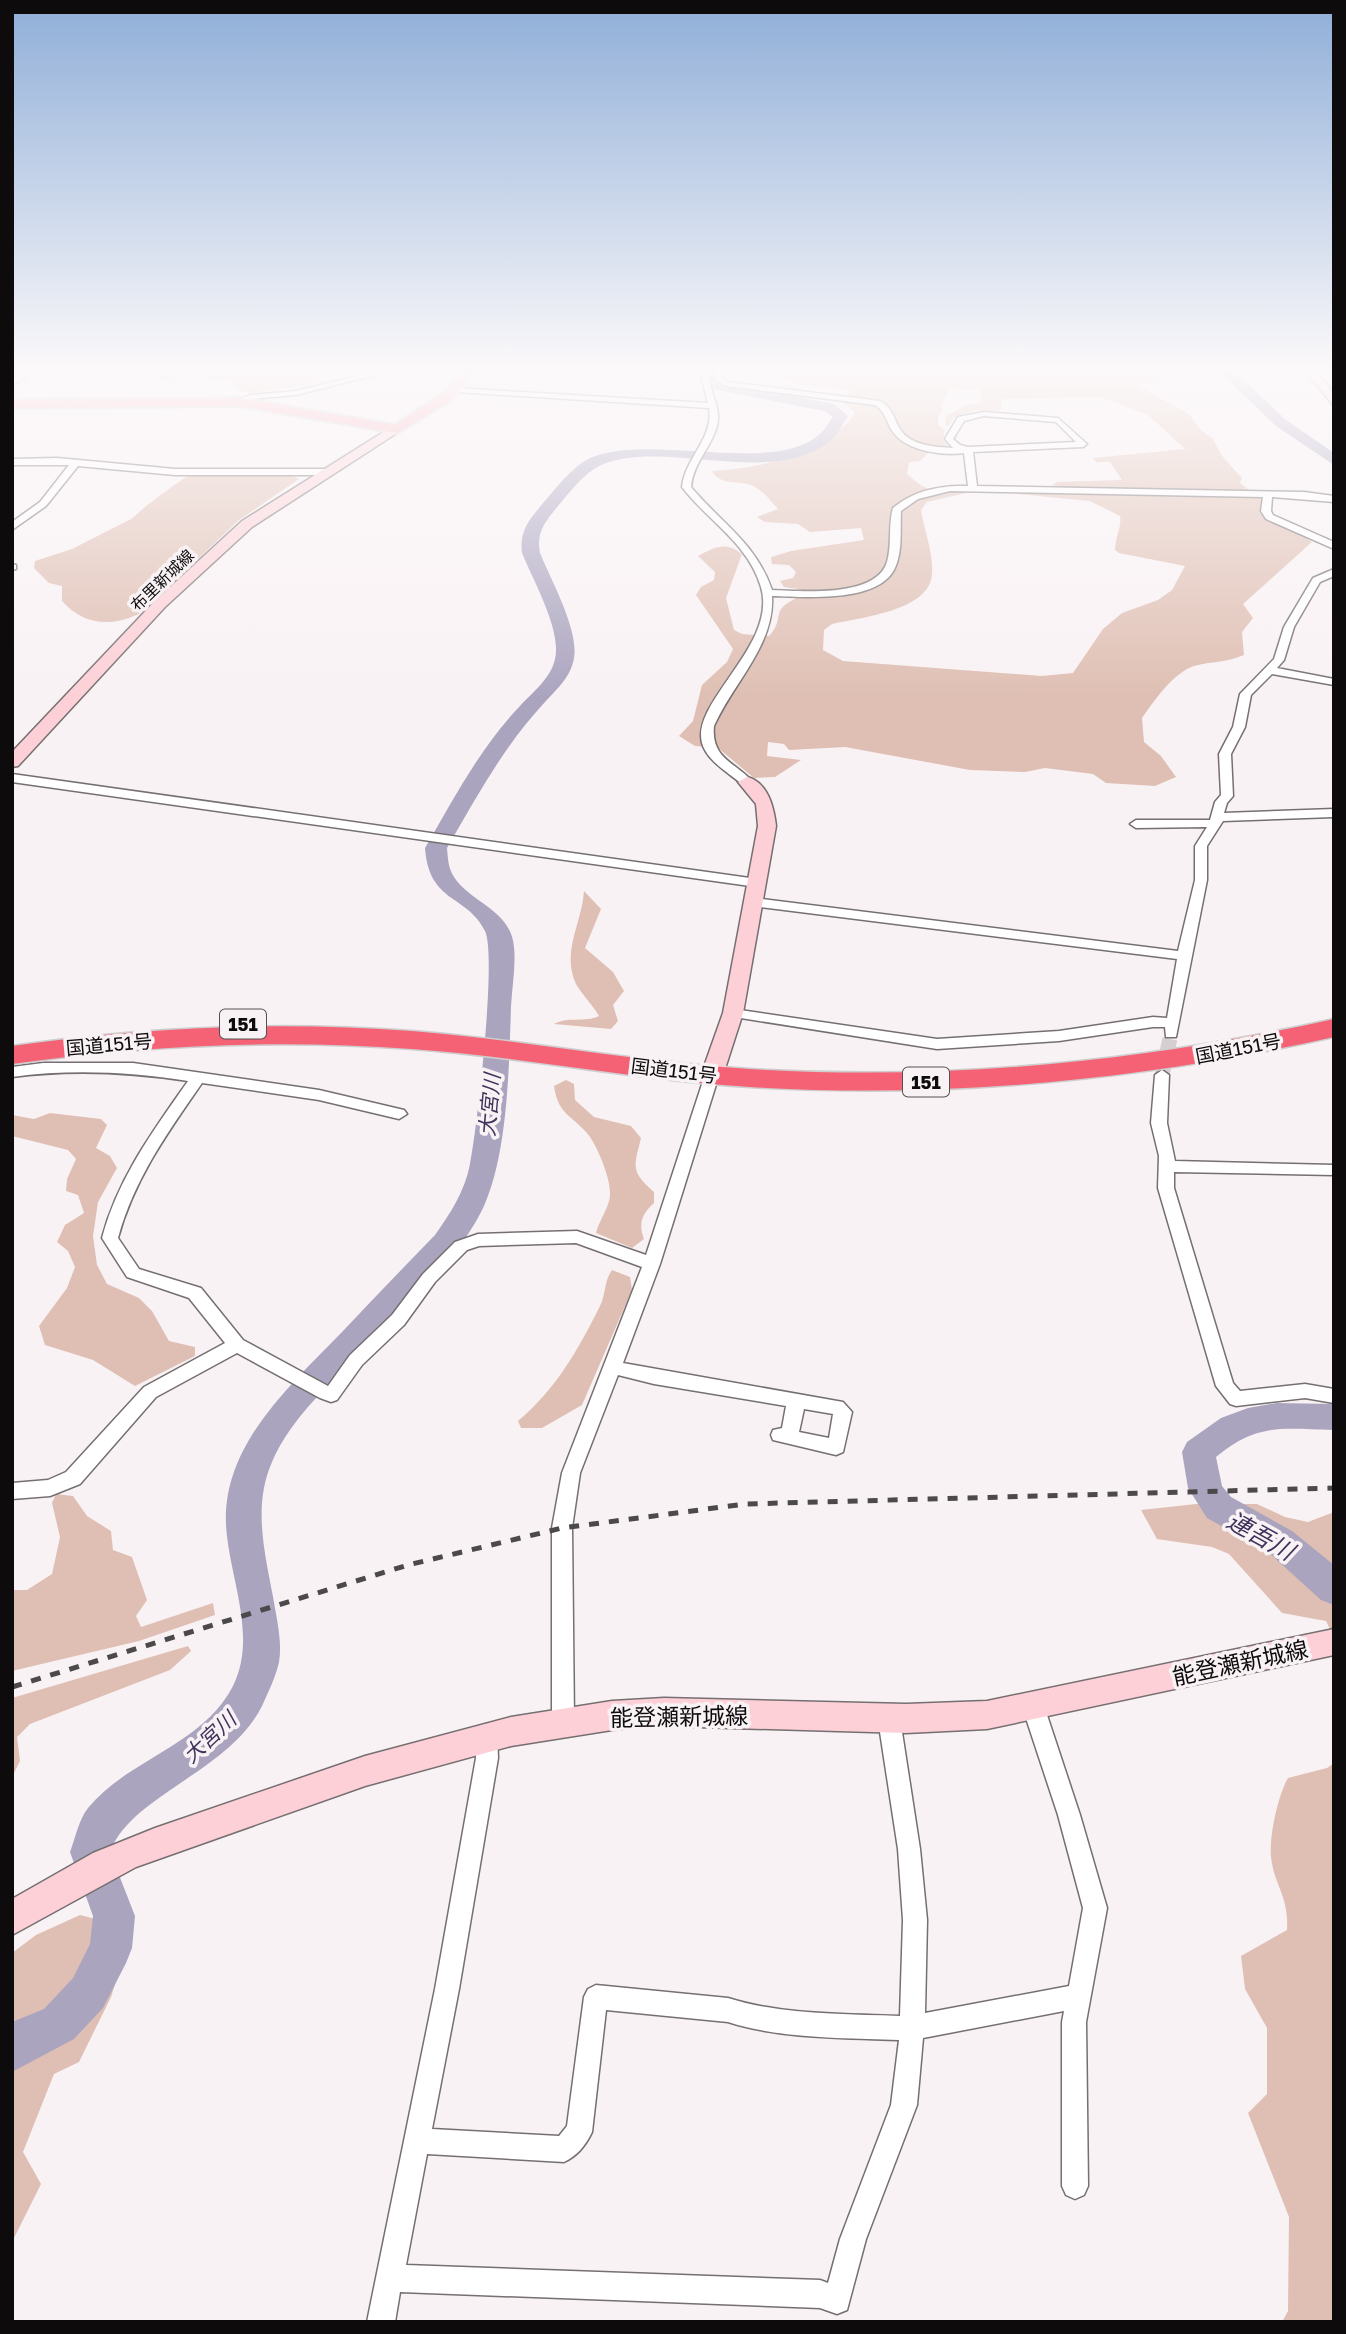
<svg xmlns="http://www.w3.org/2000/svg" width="1346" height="2334" viewBox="0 0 1346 2334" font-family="'Golos Text','Noto Sans JP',sans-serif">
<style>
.forest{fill:#dfbfb3;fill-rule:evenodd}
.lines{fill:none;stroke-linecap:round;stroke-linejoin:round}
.river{fill:#aba4bf;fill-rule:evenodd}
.street-tunnel{stroke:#d6cfd2;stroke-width:15;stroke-dasharray:15 7;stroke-linecap:butt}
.street-casing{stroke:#756f71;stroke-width:3}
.secondary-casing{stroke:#756f71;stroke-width:3}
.primary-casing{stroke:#cfcece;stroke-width:4}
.highway-casing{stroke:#cfcece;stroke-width:3}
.street{fill:#fff;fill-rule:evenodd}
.secondary{fill:#fcd0d6;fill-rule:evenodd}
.primary{fill:#f9a1ad;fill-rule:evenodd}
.highway{fill:#f56276;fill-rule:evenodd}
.rail{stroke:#4c494b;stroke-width:5;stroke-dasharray:10 10;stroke-linecap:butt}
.labels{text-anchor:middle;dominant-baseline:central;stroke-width:7;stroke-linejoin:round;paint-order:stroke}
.far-street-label{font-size:16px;fill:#0d0b0c;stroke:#f9f2f5}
.shield{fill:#f9f2f5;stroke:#545052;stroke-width:2}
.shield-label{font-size:18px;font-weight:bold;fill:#0d0b0c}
.street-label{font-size:19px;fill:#0d0b0c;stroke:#f9f2f5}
.water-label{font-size:21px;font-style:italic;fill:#40335c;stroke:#f9f2f5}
.near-street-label{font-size:23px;fill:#0d0b0c;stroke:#f9f2f5}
.near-water-label{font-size:24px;font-style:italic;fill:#40335c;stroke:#f9f2f5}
</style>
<rect width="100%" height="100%" fill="#f9f2f5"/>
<path class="forest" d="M161,371H304L319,376L320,382L253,393L235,389V382L197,377L159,379Z
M771,371H1148L1163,377L1162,380L1138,386L1189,414L1200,429L1213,439L1222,456L1242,478L1240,483L1262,500L1263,511L1312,542L1243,604L1253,618L1242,632L1244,655C1225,663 1212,661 1194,666C1173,673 1154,701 1142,718L1144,742L1161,756L1176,777L1155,786L1106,783L1093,774L1045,768L1025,772L970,770L845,747L789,750L784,744L768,742L767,756L801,760L775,777L754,778L718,748L695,746L679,736L693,721L702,685L727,662L733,649L696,595L701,587L714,580L715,572L698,556C715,547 726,541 742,554L726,598L734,630L742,634L769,636C787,617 767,611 799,597L798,589L784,587L780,581L793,578L796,572L789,565L772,564L771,557L791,551L864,540L861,528L810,532L798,524L765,522L757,517L778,509C771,502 763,490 753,486C739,479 721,487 712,471C763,467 816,457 852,418L854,412L844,403L850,390C819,386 797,390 771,371ZM950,388L981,390L983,403L969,404L946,416L945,425L949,426L954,417L976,410L1000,411L1002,399L1100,397L1147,414L1185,449L1093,458L1096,462H1110L1122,480L1057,482L1052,485L1063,487L1062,491H1025L1018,494L1090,501L1120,516C1122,528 1115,537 1115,550L1119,553L1185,566L1172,590L1158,600L1122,613L1103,629L1073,673L1042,676L843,661L823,650L824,630L832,624C859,618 923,611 931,580C936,559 924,531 921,510L927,502L966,493V489C936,490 931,496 907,474L909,462L920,461L930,451H941L948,446L943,440L945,430L938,425V416L943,410L941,406Z
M209,474L291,475L299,479L239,520L141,613C112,627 84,626 62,601V586L49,583L34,568L35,561L72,549L133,518C136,513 181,479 187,477C194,474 202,474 209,474Z
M584,891L601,909L585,948L613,972L624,991L613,1005L618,1021L611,1029L554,1024C568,1016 584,1023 599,1016C593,1005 582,995 576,984C561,952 582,923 584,891Z
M566,1080L574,1084L575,1100L594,1117L631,1126L641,1138C634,1167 630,1171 654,1192V1203C642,1214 638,1223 644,1239L632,1248L596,1233C599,1220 611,1205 610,1193C610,1177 597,1145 587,1133C570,1114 558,1114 554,1086Z
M50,1113L101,1119L107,1125L96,1148L110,1156L117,1168L98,1202L93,1236L97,1265L107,1284L139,1298L152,1311L169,1341L195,1347V1356L135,1386L93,1360L45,1345L39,1326L67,1288L75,1267L68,1251L57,1242L65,1225L84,1213L78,1195L66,1191L67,1179L76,1159L68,1150L12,1136V1115L34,1119Z
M612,1270L630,1277L632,1290L582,1405L542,1428H521L518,1421C556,1389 578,1350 600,1306C606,1294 604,1281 612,1270Z
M56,1494L73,1496L87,1516L111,1531L113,1550L132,1557L147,1600L136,1616L141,1627L213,1603L215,1615L139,1641L12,1671V1590H27L52,1574L60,1537L52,1503Z
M1196,1504H1257L1285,1517L1308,1522L1334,1512V1637L1326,1621L1282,1613L1229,1554L1212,1547L1157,1539L1141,1510Z
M188,1646L191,1651L170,1670L30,1724L17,1737L20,1761L12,1777V1698Z
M1334,1763V2322H1282L1288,2311L1289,2217L1248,2113L1267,2094V2028L1245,1989L1241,1956L1287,1930C1289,1896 1274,1885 1271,1857C1269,1837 1278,1795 1288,1778L1327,1768Z
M80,1915L99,1920L130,1937L111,1997L79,2062L54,2074L23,2152L41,2184L12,2242V1953L36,1935Z"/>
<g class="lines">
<path class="river" d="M703,371H717L718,380L725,383L834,404L848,416C843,424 837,436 829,442C769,488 664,438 601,465C584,473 570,492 558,506C545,522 536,532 540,553C551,580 579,630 574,658C571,677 557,689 545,702C504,746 477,796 447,848C448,858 448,868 454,877C471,903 511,910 514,947C516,966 512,987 511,1007C509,1067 508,1152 484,1206C459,1260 405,1304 365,1347C333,1382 291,1417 272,1462C251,1510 267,1560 275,1608C278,1625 282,1645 279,1662C276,1676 268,1693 262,1706C229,1772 131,1795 110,1852L135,1916L132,1948L126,1963L103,2008L74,2039L12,2072V2022L44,2009L73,1978L90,1944L93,1916L70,1852C75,1839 79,1819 88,1808C128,1759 203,1745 233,1686C258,1635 229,1578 226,1525C222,1444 292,1384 343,1331C373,1299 404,1267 435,1235C450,1214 465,1191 470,1164C477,1129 497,956 485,931C467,894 429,904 425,848C454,798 480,748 520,706C533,692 551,678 555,659C562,631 533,580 522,553C519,530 530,519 544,502C557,487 572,467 590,458C651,432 774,476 820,434C825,429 829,422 833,417L824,411L716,390L704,382Z
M1219,371H1234L1286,420L1334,453V465L1276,426Z
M1277,1403L1334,1404V1430C1282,1429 1258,1422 1216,1457L1222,1486L1231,1497L1292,1531L1334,1565V1605L1321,1600L1268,1552L1207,1518L1188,1488L1182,1452L1187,1442L1221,1418L1248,1408Z"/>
<path class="street-tunnel" d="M1162,1075L1171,1034"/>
<g class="street-casing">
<path id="street" d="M26,371H36L12,385V379Z
M377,371H391L296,395L252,399L240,404L236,402L250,395L296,391Z
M700,371H708C708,390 722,407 717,426C711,448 693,463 691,487C721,523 756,543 772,590C802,591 876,598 887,562C892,545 888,525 893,508C914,490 941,485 968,486L964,453C943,456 906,451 893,432C886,422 886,412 875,405L727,386L716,381L714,371H722L723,378L729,382L880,401C893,408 893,418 900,429C910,446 936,447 953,448L945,439L958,417L984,412L1058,418L1087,444L1083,447L973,452L977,486L1304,492L1334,496V502L1272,497L1271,511L1273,515L1334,542V549L1266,519L1261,511L1263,497L950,491L918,499L901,511C900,529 903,553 894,570C876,603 805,597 772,596C775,645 733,683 714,726C711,759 734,761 753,782L747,786L743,785C729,773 707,761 702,743C691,701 778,645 761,587C748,543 708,521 682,487C685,458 714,438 709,408L455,392L451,390L455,388L708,403ZM984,416L1056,422L1076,442L968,447L960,445L953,439L964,421Z
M57,458L175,469H326L330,472L326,475H175L78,466L46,506L12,530V522L40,502L69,465H12V459Z
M12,564L16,565V569L12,570Z
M1334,569V576L1320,582L1294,627L1284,660L1277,668L1334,679V685L1272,674L1251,695L1245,727L1231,754L1233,796L1227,803L1224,813L1334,809V817L1223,821L1207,846V880L1176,1037H1166L1165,1027H1153L1059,1041L937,1049L728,1016L726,1013L733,1009L937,1039L1059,1031L1153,1017L1167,1018L1177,959L753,906L746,902L753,898L1178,951L1195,880V846L1207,827L1136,828L1130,824L1136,820H1210L1215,802L1221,795L1219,754L1233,727L1240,694L1274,659L1284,627L1313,578Z
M12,774L757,879L763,883L757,887L12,782Z
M43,1063H133L319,1090L404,1110L407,1114L399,1119L319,1100L202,1083C168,1132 134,1179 118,1238L139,1269L201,1288L243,1340L328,1386L350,1355L392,1315L423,1274L455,1242L478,1234L577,1231L646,1255L705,1075L707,1072H717L719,1075L660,1264L623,1363L843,1402L852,1412L843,1452L836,1455L773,1440L771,1435L773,1430L782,1428L786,1406L654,1384L618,1375L580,1473L572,1528L574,1722L571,1729L563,1732L555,1729L552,1722V1528L562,1473L642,1267L576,1243L479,1246L467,1250L435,1282L404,1325L362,1365L337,1400L331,1402L320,1398L237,1353L156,1397L80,1484L50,1496L12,1499V1483L48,1480L66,1472L144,1387L225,1343L189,1298L127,1277L102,1238C118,1178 153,1131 188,1081C130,1072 71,1069 12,1077V1067ZM804,1409L833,1414L829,1438L799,1432Z
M1162,1070L1169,1075L1167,1123L1175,1161L1334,1165V1175L1174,1172V1188L1233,1383L1240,1391L1305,1384L1334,1389V1403L1305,1398L1236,1406L1230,1404L1216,1386L1158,1188L1159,1156L1151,1123L1155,1075Z
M1033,1696L1040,1699L1044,1706L1080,1815L1107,1908L1086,2022L1088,2186L1084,2195L1075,2199L1066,2195L1062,2186V2022L1064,2011L923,2038L917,2105L866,2239L847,2310L837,2314L820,2308L400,2292L395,2322H367L435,1989L476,1758L475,1734L478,1727L486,1724L494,1727L497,1734L498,1758L459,1989L432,2129L559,2136L567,2126L584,1997L588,1989L596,1985L728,1998C782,2015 844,2014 900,2016L903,1920L898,1849L878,1719L881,1712L889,1709L897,1712L900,1719L920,1849L927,1920L925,2013L1069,1986L1083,1908L1058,1815L1022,1706L1026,1699ZM606,2010L728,2022C781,2039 843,2038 899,2040L891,2105L840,2239L828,2283L820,2280L406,2265L427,2154L564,2162C577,2156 586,2145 592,2132Z"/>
</g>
<g class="secondary-casing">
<path id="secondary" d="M1305,371H1317L1334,394V406Z
M393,426L403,429L252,527L165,607L18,766L12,767V752L155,601L242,521Z
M747,777C768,782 774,808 776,826L743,1013L723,1075L712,1082L701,1075L723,1013L758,826L756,804L738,782Z
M1334,1629V1655L987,1729L906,1733L664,1726L612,1730L511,1746L365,1786L136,1867L12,1935V1899L93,1853L155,1828L365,1756L511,1717L612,1701L664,1698L906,1704L987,1701Z"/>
</g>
<g class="primary-casing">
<path id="primary" d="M464,371H476L451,400L397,433L240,406L12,408V400L240,398L395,425L442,394Z"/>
</g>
<g class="highway-casing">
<path id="highway" d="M1334,1019V1037C1141,1080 948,1099 750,1087C637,1080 525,1057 412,1049C278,1039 145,1045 12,1064V1046C145,1027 278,1021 412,1031C525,1040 637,1062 750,1069C947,1081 1141,1062 1334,1019Z"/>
</g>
<use href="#street" class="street"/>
<use href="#secondary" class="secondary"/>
<use href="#primary" class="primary"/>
<use href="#highway" class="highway"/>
<path class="rail" d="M12,1687L408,1565L562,1528L745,1504L1334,1488"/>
</g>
<linearGradient id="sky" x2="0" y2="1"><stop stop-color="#8faed8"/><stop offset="0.53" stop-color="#fcf9fa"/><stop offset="1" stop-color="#fcf9fa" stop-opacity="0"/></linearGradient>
<rect width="1346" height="698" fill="url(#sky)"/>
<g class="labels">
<g class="far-street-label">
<text transform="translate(162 580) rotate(-44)">布里新城線</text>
</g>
<g class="shield">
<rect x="220" y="1009.5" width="46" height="29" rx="5"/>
<rect x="903" y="1067.5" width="46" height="29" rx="5"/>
</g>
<g class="shield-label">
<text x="243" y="1024">151</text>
<text x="926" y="1082">151</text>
</g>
<g class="street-label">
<text transform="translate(109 1044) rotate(-5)">国道151号</text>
<text transform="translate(1238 1048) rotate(-11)">国道151号</text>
<text transform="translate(674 1070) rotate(7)">国道151号</text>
</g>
<g class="water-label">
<text transform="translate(489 1105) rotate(-85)">大宮川</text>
<text transform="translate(209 1737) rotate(-43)">大宮川</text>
</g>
<g class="near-street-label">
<text transform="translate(1240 1662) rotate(-12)">能登瀬新城線</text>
<text transform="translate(679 1716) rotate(-1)">能登瀬新城線</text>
</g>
<g class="near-water-label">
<text transform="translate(1261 1535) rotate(29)">連吾川</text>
</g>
</g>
<rect width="1346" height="2334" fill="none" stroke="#0d0b0c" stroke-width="28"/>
</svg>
